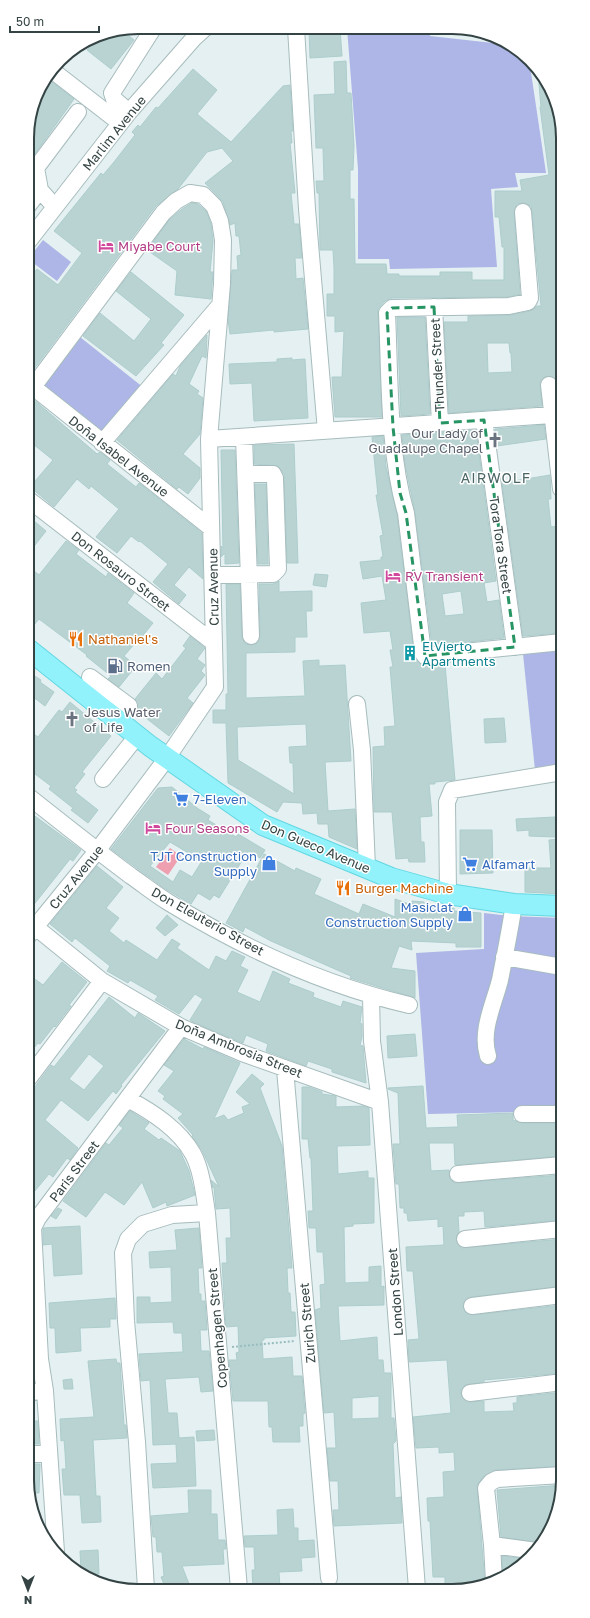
<svg xmlns="http://www.w3.org/2000/svg" width="590" height="1618" viewBox="0 0 590 1618" font-family="'Golos Text',sans-serif">
<style>
.green{fill:#adb6e6}
.water{fill:#eea0b1}
.building{fill:#b9d3d2;stroke:#adcdcd;fill-rule:evenodd}
.lines{fill:none;stroke-linecap:round;stroke-linejoin:round}
.minor-casing{stroke:#a7bcbd;stroke-width:18}
.major-casing{stroke:#62d7e1;stroke-width:22}
.path{stroke:#98bdbe;stroke-width:2;stroke-dasharray:2 2;stroke-linecap:butt}
.minor{stroke:#fff;stroke-width:16}
.major{stroke:#92f2fc;stroke-width:20}
.marked{fill:none;stroke:#279464;stroke-width:3;stroke-dasharray:8 5;stroke-linejoin:round}
.labels{text-anchor:middle;dominant-baseline:central;stroke-width:3;stroke-linejoin:round;paint-order:stroke}
.street-label{font-size:13px;fill:#344343;stroke:#fff}
.hotel-label{font-size:13px;fill:#b23c85;stroke:#fff;text-anchor:start}
.worship-label{font-size:13px;fill:#5b616d;stroke:#fff;text-anchor:end}
.food-label{font-size:13px;fill:#c56008;stroke:#fff;text-anchor:start}
.culture-label{font-size:13px;fill:#0d838f;stroke:#fff;text-anchor:start}
.service-label{font-size:13px;fill:#4e5e75;stroke:#fff;text-anchor:start}
.shop-label{font-size:13px;fill:#366cbe;stroke:#fff;text-anchor:start}
.neighbourhood-label{font-size:14px;letter-spacing:1px;fill:#4b6665;stroke:#fff}
.rim{fill:none;stroke:#344343;stroke-width:2}
</style>
<rect width="100%" height="100%" fill="#e4f0f1"/>
<path class="green" d="M347,28L430,29V36L502,44L529,59L546,173H515L518,187L491,189L497,267L390,269L389,259H358V169Z
M43,240L71,262L57,281L28,259Z
M80,337L144,388L110,430L99,433L42,390L45,382Z
M562,649V766L535,770L523,654Z
M484,913L510,916L562,918V1111L428,1114L416,953L484,949Z"/>
<path class="water" d="M170,848L181,856L168,875L156,867Z"/>
<path class="building" d="M309,28H340L342,56L310,58Z
M122,30L134,40L111,69L87,50L99,35Z
M346,61L347,93H351L354,146L353,170H350V199H354L355,264H386L387,274H399V276H440V272H472V280H504V247H502L499,217H495V191H522L520,180L549,175L540,107H541L538,73L561,116V408L557,380L548,376L543,378L540,382L542,406L449,413L444,322H468V316L511,315L530,311L537,306H541L532,211L531,206L523,203L517,204L514,213L520,294L508,297L392,298L385,301L378,309V313L382,417H335L332,377H342L344,331L335,332V316H327V294H334V268L333,250H320L319,193H317L316,181H324L323,148H316L314,95L335,94L334,62ZM487,343H509L510,353H511L512,372L488,373Z
M193,69L217,90L197,114L231,142L283,86L290,85L293,131H291L292,143H290L295,193H291L294,224H299L302,258H295L296,279L303,278L308,329L274,332V330L230,334L228,320L232,270H238L237,256L241,255L239,236H236L235,223L230,225L223,202L205,183L233,161L222,148L207,152L178,189L155,207L34,369L28,364L27,282L37,269L58,285L82,253L54,231L101,173L103,175L114,162L135,135L132,132L138,125L140,127L156,107L158,108Z
M47,78L74,99L27,165V131L38,89Z
M192,203L198,204L206,211L211,224L213,241L210,272H213L211,299L175,295L177,271L147,250L170,219L182,209Z
M131,272L184,315L161,343L164,345L136,376L83,336L100,313L134,341L151,319L116,291Z
M397,317H425L430,414L401,416Z
M207,335L206,358L202,356L189,384L199,391L197,394L203,398L200,434L183,454L200,468V478L188,494L179,487L177,489L117,440L173,374L176,376L180,366Z
M292,358V360L305,359L308,418L254,421L252,383L230,384L229,364L277,362V359Z
M33,399L97,454L100,452L110,460L107,464L136,487L139,483L202,533L203,579L189,567L174,585L186,595L179,604L153,582L168,564L140,541L139,542L131,536L117,553L96,537L119,509L91,486L89,489L77,479L54,507L30,487L53,460L28,440V406Z
M544,425L546,439L497,446L495,429Z
M476,430L496,581L484,583L487,602L499,600L504,638L432,646L415,512L405,464L402,435ZM461,591L464,614L445,616L442,594Z
M383,436L386,467L397,515L414,654L421,665L445,664L455,780L435,782V784H429L432,816L420,817L421,842H424L425,862H409L408,858L396,859L392,812H374L373,747L385,746L384,727L395,726L390,667H393L390,650H393L390,631L364,633L361,603L386,600L382,576L363,579L360,562L381,560V557H383L380,536L383,535L376,495H378L372,437Z
M294,444L298,563H287L284,474L278,466L254,464V445Z
M221,450H235L239,563L225,564V553L221,557V546L223,548Z
M550,475L551,499H548L551,527L558,526L561,549L562,633L523,636L502,483Z
M255,484H266L268,564H258Z
M28,516L46,531L28,554Z
M66,541L79,550L76,554L106,577L108,573L134,593L127,603L153,623L137,643L136,642L124,656L136,666L119,687L108,679L111,676L86,656L87,655L39,619L34,625L28,620V566L39,575Z
M315,574L328,575L326,587L313,585Z
M279,581V592L312,591V611H306L307,637H295V652L246,653V698L305,696L303,661L319,660V666L345,665L351,761L325,762L328,811L355,809L357,849L329,837L328,824H318L317,813L303,814L302,803L283,802L277,812L228,783L226,723H213V710H226V694H228L226,584H240L242,637L246,644L252,645L256,644L260,636L259,584H273ZM306,724L307,746L289,747L290,763H293L294,794L238,760L237,727Z
M190,636L205,648L197,659L205,665L201,671L205,675L187,698L193,703L169,736L137,711L138,707L135,699L156,673L162,679L186,648L183,646Z
M33,675L41,680L40,682L54,692L45,706L28,693V682Z
M70,702L111,736L82,772L85,774L74,788L77,790L75,792L98,810L88,823L71,810L73,808L49,789L51,786L35,774L34,775L28,771V730L38,737L59,710L62,712Z
M504,718L506,742L485,743L484,719Z
M172,787L197,808L210,816L208,820L236,837L238,834L265,850L260,858L248,851L219,898L214,895L210,900L198,893L191,904L164,888L111,849L158,788ZM170,842L202,861L192,877L180,870L173,882L150,866Z
M28,811L81,850L73,861L70,859L28,912Z
M555,817L556,837L529,836V830L517,831L516,819Z
M460,830H492L493,873L460,874Z
M561,839L562,894L525,892V868H551L549,840Z
M264,854L295,871L296,868L321,879L314,894L359,914L363,904L395,917V899L412,905V901L424,902V908H454V911L481,913V947H456V943L411,941L412,950L399,946L391,968L415,971V998L350,978L351,976L271,941L245,927L243,932L226,923Z
M97,866L123,887L106,908L119,918L109,931L124,943L126,940L157,960L172,939L180,944L177,948L209,970L216,956L226,961L232,951L245,957L240,966L248,970L237,992L260,1002L273,971L290,979L288,983L314,993L313,997L341,1007L343,1001L362,1007L360,1023L362,1024V1037L360,1045L363,1046L366,1083L332,1072V1069L308,1061L306,1066L266,1051L268,1044L246,1035L243,1043L195,1023L190,1020L203,999L195,994L179,1014L155,1000L158,996L130,980L128,983L107,971L110,966L75,938L72,942L50,924Z
M167,915L178,925L165,936L156,928Z
M62,962L87,982L69,1005L71,1006L55,1027L54,1026L40,1044L38,1043L29,1054L28,974L43,985Z
M109,997L135,1018L138,1013L165,1031L121,1085L122,1086L116,1094L113,1091L88,1121L61,1100L45,1120L78,1148L70,1160L67,1158L53,1177L49,1174L29,1198V1095L51,1065L54,1067ZM89,1054L104,1066L84,1090L69,1079Z
M415,1034L417,1056L388,1058L387,1036Z
M184,1039L203,1049L204,1047L240,1063L214,1119L224,1115L228,1120L244,1113L242,1107L250,1104L236,1092L252,1074L264,1084L260,1088L282,1146L292,1268H287L288,1293H290L291,1312H295L296,1336L264,1338V1340H262L263,1359L292,1357L293,1376H302L305,1413L303,1414V1426H299L300,1442H273L272,1427H269L268,1401H233L229,1360H237L236,1353L239,1352L238,1326L226,1327L222,1263H227L226,1238H231L230,1208L216,1209L214,1187L213,1188L211,1180L219,1187L202,1150L192,1136L193,1135L178,1118L183,1114L163,1099L165,1096L158,1091L174,1071L164,1065Z
M423,1086L426,1128L458,1127L457,1115L513,1113V1120L522,1123H562V1156L455,1165L454,1143H429L431,1171L449,1170L450,1179L454,1183L562,1175V1220L485,1227L484,1211L464,1212V1216H458L459,1232L456,1240L461,1248L562,1239V1286L471,1297L463,1303L465,1312L473,1315L562,1305L563,1309V1322H560L563,1342V1373L484,1380V1382L465,1385L461,1390V1394L466,1402L484,1401V1412L514,1411L513,1403H517V1397L563,1392V1466L496,1470L484,1476L477,1485L485,1584L474,1589L445,1588V1577H433L430,1521H428L427,1498L444,1497L443,1472L455,1471L454,1452L439,1453V1447L416,1448L413,1417L451,1413L447,1360L409,1362L408,1340L419,1339L413,1271H407L406,1247L444,1245L443,1226L438,1227V1219L408,1221L407,1213H404V1208H400L399,1184H396L393,1144H400L398,1093L388,1089V1088Z
M302,1087H309L322,1092V1094L336,1096V1107L363,1106L369,1108L370,1145L337,1146L338,1174L368,1171V1178H374V1223L353,1224V1226L344,1227L345,1283L369,1282V1267L381,1266V1287L384,1286V1305L338,1306L340,1341L377,1337L378,1360H383L384,1373H391V1418H394L396,1441L393,1444L395,1498L401,1497L402,1523L334,1526L333,1510H339L338,1481H330L327,1448H336L334,1412L324,1413L315,1310L321,1308L320,1285L325,1284L323,1252H317L316,1228H309L308,1211H313L311,1158H310L308,1139H302ZM379,1396V1418L352,1419V1398Z
M130,1111L149,1123L144,1129L159,1140L161,1138L180,1151L189,1171L195,1195L167,1206L166,1202L153,1208L142,1182L124,1205L105,1192L86,1217L63,1201L106,1143L109,1145L123,1128L119,1125Z
M58,1208L62,1210L56,1219L51,1216Z
M80,1226L82,1274L54,1276L52,1244L43,1245V1228Z
M199,1228L202,1268H198L199,1294H201V1301H205L207,1330H200L201,1351H209L213,1391L201,1392L199,1377L165,1379L168,1413H177L179,1438L194,1437L196,1486L153,1488L151,1464L177,1463L176,1444L153,1445L150,1380L141,1381L139,1354L183,1352L182,1333H174L173,1322L137,1323V1297H150V1303L172,1302L171,1267L150,1268L149,1252L177,1250L175,1230Z
M115,1298L116,1319H110V1327L80,1328L81,1351L56,1353L55,1328H50L49,1303Z
M116,1359L117,1363H120L124,1425H126L127,1438L93,1440L96,1496H100L101,1522L82,1523L80,1495H64L62,1469H66L65,1452L64,1440L61,1441L60,1419L94,1417L88,1361Z
M72,1379L73,1389H64L63,1380Z
M29,1421H38L39,1444H29Z
M214,1430L215,1440L197,1441L196,1431Z
M29,1464H40L39,1493H29Z
M563,1485L555,1522L542,1543L501,1537L497,1490Z
M188,1490H211V1514H217L218,1540H225L226,1549H223L224,1564L182,1566L191,1589H166L161,1577L164,1576L162,1552H157L156,1537H153L151,1516L189,1513Z
M293,1509L294,1528H298V1541L314,1540L315,1557L301,1558L302,1571L279,1572L280,1589H253L252,1570H255L254,1547H245L244,1536L278,1535L277,1510Z
M98,1550L99,1574H90L81,1570L80,1551Z
M502,1556L528,1559L503,1578Z"/>
<g class="lines">
<g class="minor-casing">
<path id="minor" d="M296,28L307,209L326,431
M53,71L120,123
M129,112L114,99L112,93L154,27
M27,207L40,190
M55,207L40,190L36,168L78,112
M523,212L530,298L528,302L509,306L392,308L387,313C390,377 388,452 406,513L423,653L425,656L562,642
M27,243L129,112L194,38L206,27
M434,307L440,423
M28,383L211,528
M549,385L561,489
M484,420L515,647
M244,437L251,636
M209,439L552,415
M102,443L220,305
M28,499L214,643
M213,575L273,574L278,569L275,478L273,474H246
M90,677L129,706
M357,704L362,750L367,868
M103,779L137,736
M28,796C62,823 96,850 131,876C144,885 155,894 168,902C243,948 324,985 409,1005
M448,894L447,802L452,790L562,772
M28,921L102,981L181,1027L242,1053L380,1102
M28,936L97,851L167,758L215,687L209,439L222,284L223,240L220,221L214,206L203,195L190,193L176,201L163,213L33,387
M504,957L562,967
M371,996L372,1041L380,1102L417,1589
M488,1056C480,1031 494,1004 500,980C505,955 510,930 514,904
M285,1069L329,1578
M29,1078L102,981
M128,1099C152,1112 179,1129 193,1154C202,1171 204,1194 207,1213L239,1589
M522,1114H562
M458,1174L562,1165
M465,1239L562,1229
M472,1306L562,1295
M29,1392L45,1391
M470,1393L563,1382
M29,1454H48
M492,1545L537,1551
M56,1552L45,1391L40,1359L33,1228L38,1218L181,1027
M494,1581L492,1545L486,1488L491,1482L497,1479L563,1475
M146,1589L137,1442L126,1321L123,1253L128,1239L143,1224L172,1215L207,1213"/>
</g>
<g class="major-casing">
<path id="major" d="M28,649L150,746L263,825L391,878L448,894L514,904L562,906"/>
</g>
<path class="path" d="M232,1347L295,1341"/>
<use href="#minor" class="minor"/>
<use href="#major" class="major"/>
</g>
<path class="marked" d="M434,307L440,423L484,420L515,647L425,656L406,513L400,493L393,427L387,313L392,308Z"/>
<defs>
<g id="hotel-bare" transform="scale(1.2)"><path d="M-6-4.5h1.5V1H6V5H4.5V3h-9V5H-6ZM-4 0a1.8 1.8 0 1 1 3.6 0ZM.5 0V-2.5h3Q6-2.5 6 0Z" fill="#d1479c" stroke="#fff" stroke-width="2.5" paint-order="stroke"/></g>
<g id="church-bare" transform="scale(1.2)"><path d="M-1.2-6h2.4v3.5h3.3v2.4h-3.3V6h-2.4V-.1h-3.3v-2.4h3.3Z" fill="#6b7280" stroke="#fff" stroke-width="2.5" paint-order="stroke"/></g>
<g id="restaurant-bare" transform="scale(1.2)"><path d="M-5-6h1v4h1v-4h1v4h1v-4h1v5L-1.5 .5V6h-2V.5L-5-1ZM5-6V6H3V1.5H1.5Q1.5-4 5-6Z" fill="#e8710a" stroke="#fff" stroke-width="2.5" paint-order="stroke"/></g>
<g id="building-bare" transform="scale(1.2)"><path d="M-4-6H4V6H1V3H-1V6H-4ZM-2.5-4.3h1.7v1.8h-1.7ZM.8-4.3h1.7v1.8H.8ZM-2.5-1h1.7V.8h-1.7ZM.8-1h1.7V.8H.8Z" fill="#0f9aa8" stroke="#fff" stroke-width="2.5" paint-order="stroke"/></g>
<g id="fuel-bare" transform="scale(1.2)"><path d="M-5.5-6h7V0h2V4h1.3V-2.5L3-4.5l.8-.8L6-3V5H2.5V1h-1V6h-7ZM-4.2-4.7v3.2H.2V-4.7Z" fill="#5c6f8a" stroke="#fff" stroke-width="2.5" paint-order="stroke"/></g>
<g id="supermarket-bare" transform="scale(1.2)"><path d="M-6-5.5h2.5l.6 2H6L4.5 2H-2.5L-4.4-4H-6ZM-1.5 3.2a1.3 1.3 0 1 0 .1 0ZM3 3.2a1.3 1.3 0 1 0 .1 0Z" fill="#3f7fe0" stroke="#fff" stroke-width="2.5" paint-order="stroke"/></g>
<g id="shop-bare" transform="scale(1.2)"><path d="M-5-2.5h2.3a2.7 3.5 0 0 1 5.4 0H5L5.5 6h-11ZM-1.5-2.5h3a1.5 2.3 0 0 0-3 0Z" fill="#3f7fe0" stroke="#fff" stroke-width="2.5" paint-order="stroke"/></g>
</defs>
<g fill-rule="evenodd">
<use href="#hotel-bare" x="106" y="246"/>
<use href="#church-bare" x="495" y="440"/>
<use href="#hotel-bare" x="393" y="576"/>
<use href="#restaurant-bare" x="76" y="639"/>
<use href="#building-bare" x="410" y="653"/>
<use href="#fuel-bare" x="115" y="666"/>
<use href="#church-bare" x="72" y="719"/>
<use href="#supermarket-bare" x="181" y="799"/>
<use href="#hotel-bare" x="153" y="828"/>
<use href="#shop-bare" x="269" y="863"/>
<use href="#supermarket-bare" x="470" y="864"/>
<use href="#restaurant-bare" x="343" y="888"/>
<use href="#shop-bare" x="465" y="914"/>
</g>
<g class="labels">
<g class="street-label">
<text transform="translate(114 133) rotate(-51)">Marlim Avenue</text>
<text transform="translate(437 365) rotate(-93)">Thunder Street</text>
<text transform="translate(119 456) rotate(38)">Doña Isabel Avenue</text>
<text transform="translate(501 545) rotate(82)">Tora Tora Street</text>
<text transform="translate(121 571) rotate(38)">Don Rosauro Street</text>
<text transform="translate(213 587) rotate(-91)">Cruz Avenue</text>
<text transform="translate(316 846) rotate(23)">Don Gueco Avenue</text>
<text transform="translate(76 877) rotate(-51)">Cruz Avenue</text>
<text transform="translate(208 921) rotate(29)">Don Eleuterio Street</text>
<text transform="translate(239 1048) rotate(22)">Doña Ambrosia Street</text>
<text transform="translate(74 1171) rotate(-53)">Paris Street</text>
<text transform="translate(395 1292) rotate(-94)">London Street</text>
<text transform="translate(307 1323) rotate(-95)">Zurich Street</text>
<text transform="translate(217 1328) rotate(-95)">Copenhagen Street</text>
</g>
<g class="hotel-label">
<text x="118" y="246">Miyabe Court</text>
<text x="405" y="576">RV Transient</text>
<text x="165" y="828">Four Seasons</text>
</g>
<g class="worship-label">
<text x="483" y="433">Our Lady of<tspan x="483" dy="15">Guadalupe Chapel</tspan></text>
<text x="84" y="712" text-anchor="start">Jesus Water<tspan x="84" dy="15">of Life</tspan></text>
</g>
<g class="food-label">
<text x="88" y="639">Nathaniel's</text>
<text x="355" y="888">Burger Machine</text>
</g>
<g class="culture-label">
<text x="422" y="646">ElVierto<tspan x="422" dy="15">Apartments</tspan></text>
</g>
<g class="service-label">
<text x="127" y="666">Romen</text>
</g>
<g class="shop-label">
<text x="193" y="799">7-Eleven</text>
<text x="257" y="856" text-anchor="end">TJT Construction<tspan x="257" dy="15">Supply</tspan></text>
<text x="482" y="864">Alfamart</text>
<text x="453" y="907" text-anchor="end">Masiclat<tspan x="453" dy="15">Construction Supply</tspan></text>
</g>
<g class="neighbourhood-label">
<text x="496" y="477">AIRWOLF</text>
</g>
</g>
<path d="M0 0H590V1618H0ZM138 34H452A104 104 0 0 1 556 138V1480A104 104 0 0 1 452 1584H138A104 104 0 0 1 34 1480V138A104 104 0 0 1 138 34Z" fill="#fff" fill-rule="evenodd"/>
<path class="rim" d="M138 34H452A104 104 0 0 1 556 138V1480A104 104 0 0 1 452 1584H138A104 104 0 0 1 34 1480V138A104 104 0 0 1 138 34Z"/>
<g transform="translate(28 1590) rotate(180)" stroke="#ffffff" stroke-width="3" paint-order="stroke">
<path d="M0-3L7 15L0 10L-7 15Z" fill="#344343"/>
<text y="-6" font-size="11" font-weight="bold" text-anchor="middle" fill="#344343">N</text>
</g>
<path d="M10 26v6h89v-6" fill="none" stroke="#344343" stroke-width="2"/>
<text x="16" y="26" font-size="12" fill="#344343" stroke="#ffffff" stroke-width="3" paint-order="stroke">50 m</text>
</svg>
